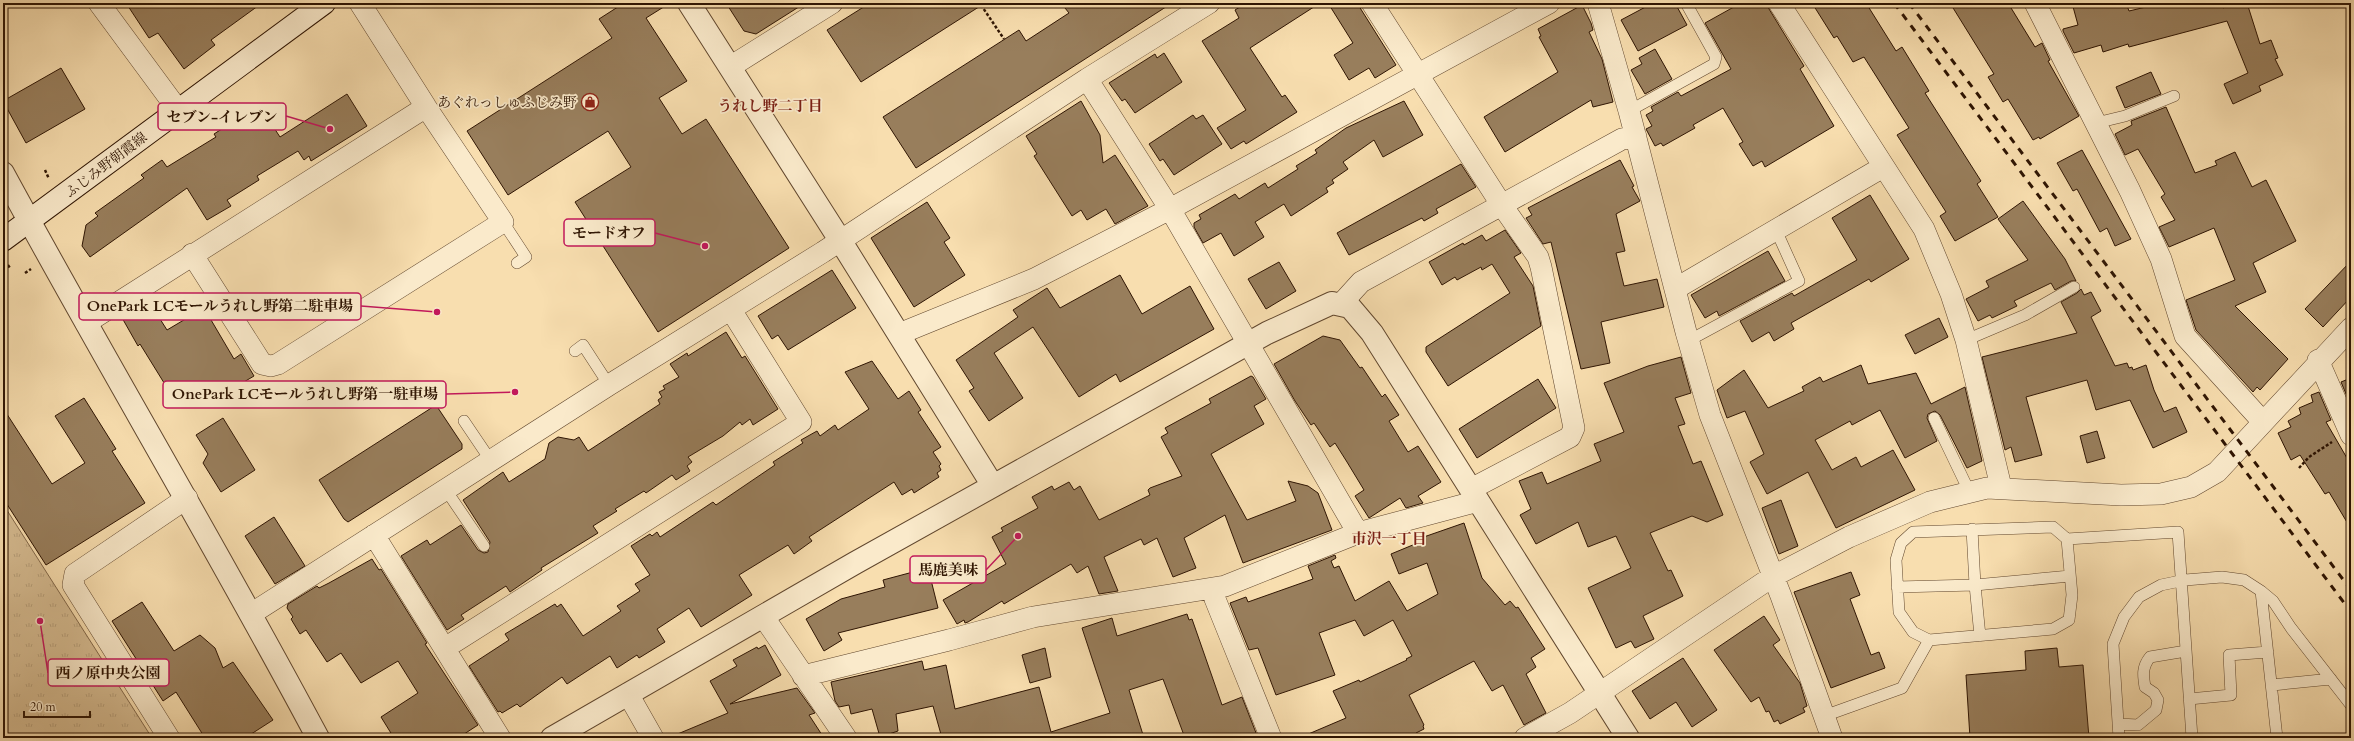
<svg xmlns="http://www.w3.org/2000/svg" width="2354" height="741" viewBox="0 0 2354 741" font-family="Cardo,'Noto Serif JP',serif">
<style>
.park{fill:url(#park-tufts);stroke:#82684a}
.building{fill:#987e5c;stroke:#2f1503}
.lines{fill:none;stroke-linecap:round;stroke-linejoin:round}
.service-casing{stroke:#61472e;stroke-width:12}
.minor-casing{stroke:#61472e;stroke-width:22}
.tertiary-casing{stroke:#61472e;stroke-width:24}
.secondary-casing{stroke:#2f1503;stroke-width:24}
.path{stroke:#2f1503;stroke-width:2.5;stroke-dasharray:3 2;stroke-linecap:butt}
.service{stroke:#faeacb;stroke-width:11}
.minor{stroke:#faeacb;stroke-width:21}
.tertiary{stroke:#faeacb;stroke-width:22}
.secondary{stroke:#faeacb;stroke-width:22}
.rail{stroke:#2f1503;stroke-width:3;stroke-dasharray:7 7;stroke-linecap:butt}
.labels{text-anchor:middle;dominant-baseline:central;stroke-width:3.5;stroke-linejoin:round;paint-order:stroke}
.poi-label{font-size:14px;fill:#2f1503;stroke:#faeacb;text-anchor:end}
.street-label{font-size:14px;fill:#2f1503;stroke:#faeacb}
.neighbourhood-label{font-size:15px;font-weight:bold;fill:#7a1f14;stroke:#faeacb}
.leader{fill:none;stroke:#c2185b;stroke-width:1.5}
.callout-dot{fill:#c2185b;stroke:#faeacb;stroke-width:1.5}
.callout{fill:#faeacb;stroke:#c2185b;stroke-width:1.5}
.callout-label{font-size:15px;text-anchor:middle;font-weight:bold;fill:#2f1503}
</style>
<defs>
<pattern id="park-tufts" width="24" height="20" patternUnits="userSpaceOnUse"><rect width="24" height="20" fill="#d6bc92"/><path d="M3 7l-1-3M5 7V3M7 7l1-3M15 17l-1-3M17 17v-4M19 17l1-3" fill="none" stroke="#b8a17c"/></pattern>
</defs>
<rect width="100%" height="100%" fill="#f8deaf"/>
<filter id="stains"><feTurbulence type="fractalNoise" baseFrequency=".005" numOctaves="4"/><feColorMatrix values="0 0 0 0 .2 0 0 0 0 .09 0 0 0 0 .02 0 0 0 .5 -.17"/></filter>
<radialGradient id="worn" r=".72"><stop offset=".6" stop-color="#630" stop-opacity="0"/><stop offset="1" stop-color="#630" stop-opacity=".3"/></radialGradient>
<path class="park" d="M3,504L152,738H3Z"/>
<path class="building" d="M126,3H262L211,40L215,45L184,69L158,33L149,38Z
M624,3H670L646,18L687,81L659,98L682,134L706,119L789,248L658,332L575,202L631,167L608,131L508,195L467,131L612,38L599,19Z
M726,3H805L756,34L744,31Z
M870,3H985L861,82L827,30Z
M1061,3H1172L916,168L883,117L1019,30L1026,41L1069,13Z
M1246,3H1320L1250,48L1282,97L1285,95L1297,112L1246,144L1244,141L1231,149L1217,128L1246,110L1202,41L1239,18L1235,10Z
M1328,3H1357L1396,65L1375,78L1369,68L1349,80L1334,55L1353,43Z
M1653,3H1675L1687,25L1638,51L1621,20Z
M1741,3H1767L1769,9L1804,66L1800,69L1834,126L1765,167L1762,161L1753,166L1739,144L1743,142L1723,108L1693,125L1695,128L1663,146L1661,143L1655,146L1646,129L1652,126L1646,115L1653,111L1651,107L1678,92L1681,96L1731,69L1705,23Z
M1812,3H1866L1896,51L1902,47L1929,91L1925,93L1981,181L1977,184L1998,217L1955,241L1940,216L1946,212L1897,135L1909,128L1864,57L1853,62L1837,36L1834,38Z
M1950,3H2008L2035,47L2042,43L2050,60L2048,61L2079,116L2040,139L2039,137L2033,140L2008,99L2003,102L1988,77L1994,74Z
M2072,3H2126L2129,11L2163,3H2221L2223,8L2238,3H2247L2260,44L2271,40L2278,58L2275,59L2283,75L2259,86L2261,91L2233,104L2224,84L2248,73L2227,21L2129,47L2128,44L2103,52L2101,45L2074,53L2063,31V29L2078,25Z
M1582,5L1591,23L1593,30L1589,32L1602,59L1613,102L1593,107L1591,100L1505,152L1484,117L1558,72L1539,37L1541,36L1538,29Z
M1655,49L1672,79L1645,94L1631,70L1642,64L1639,58Z
M1164,53L1182,82L1135,113L1125,99L1122,101L1109,83L1155,54L1157,58Z
M61,68L85,109L26,143L3,101Z
M2151,72L2161,94L2125,108L2116,87Z
M347,94L367,126L311,161L309,156L304,160L298,151L257,176L259,180L227,200L231,206L207,220L187,188L90,257L82,246L86,225L98,216L95,213L144,178L141,175L162,160L167,167L216,137L214,134L259,105L280,137Z
M1081,101L1100,135L1103,163L1115,155L1148,206L1115,224L1106,209L1087,220L1081,210L1072,216L1034,156L1037,154L1026,136Z
M1404,101L1423,135L1383,157L1374,140L1343,162L1348,169L1332,180L1334,183L1326,188L1328,192L1291,216L1284,204L1255,222L1264,237L1234,256L1221,233L1203,243L1194,227V223L1201,219L1199,215L1235,194L1239,199L1265,183L1268,188L1298,169L1296,166L1317,153L1315,150L1346,128Z
M2166,107L2195,173L2217,165L2215,161L2235,152L2252,187L2266,180L2296,241L2253,263L2266,292L2235,306L2288,359L2260,390L2257,387L2253,392L2196,330L2186,300L2235,280L2214,228L2169,247L2159,227L2175,220L2161,197L2165,194L2138,149L2125,155L2115,134L2132,125L2131,121Z
M1193,115L1196,119L1203,115L1222,144L1174,175L1163,159L1160,161L1149,144Z
M2082,150L2121,221L2131,239L2115,246L2107,228L2100,232L2077,189L2073,191L2057,163Z
M1620,160L1634,186L1632,187L1640,201L1616,214L1625,251L1616,253L1624,286L1657,279L1664,307L1601,322L1610,363L1581,369L1551,242L1543,244L1526,218L1532,215L1528,208Z
M1461,164L1476,187L1436,209L1438,213L1424,221L1422,218L1349,255L1337,233Z
M1870,195L1909,259L1871,282L1869,279L1791,323L1794,329L1774,341L1769,332L1752,342L1740,321L1792,293L1794,296L1857,260L1832,218Z
M2023,201L2065,259L2076,281H2071L2055,290L2051,283L2014,301L2017,306L1992,318L1990,315L1978,321L1966,299L1989,287L1986,281L2028,260L1998,219Z
M927,202L950,238L944,242L965,275L914,307L871,238Z
M1505,230L1521,253L1514,257L1533,286L1541,326L1448,386L1426,352V347L1510,293L1492,264L1482,270L1481,267L1457,280L1455,277L1442,285L1429,262L1463,243L1464,245L1482,235L1486,241Z
M1768,251L1785,281L1719,316L1717,311L1705,318L1691,295Z
M2351,261V297L2323,327L2305,309Z
M1279,262L1296,291L1266,309L1248,279Z
M832,270L856,308L788,350L778,335L772,339L758,316Z
M1120,275L1142,314L1190,286L1214,329L1120,382L1116,374L1079,397L1033,327L994,353L1023,398L989,421L969,391L974,388L956,360L1018,317L1013,310L1047,288L1060,308Z
M2081,289L2084,295L2091,292L2101,311L2091,317L2115,366L2127,363L2129,368L2132,367L2133,370L2146,365L2154,390L2164,412L2176,407L2187,432L2153,448L2130,400L2096,410L2087,380L2026,397L2042,455L2015,462L2011,447L2005,450L1982,357L2077,333L2061,302L2077,293Z
M148,300L167,330L204,308L234,359L241,354L254,376L220,396L212,383L185,399L182,394L174,399L140,344L138,346L121,316Z
M1939,318L1948,337L1915,354L1905,335Z
M726,332L742,358L745,356L778,409L753,425L750,419L742,425L740,422L723,436L688,457L692,462L687,466L690,471L676,480L672,475L646,493L644,491L615,509L617,511L593,526L598,533L541,568L542,570L510,592L506,586L461,615L464,619L447,630L401,556L427,540L430,545L461,525L478,550L484,553L488,552L490,542L463,500L503,472L509,482L545,459L549,443L558,437L574,440L579,437L588,451L660,404L658,400L662,397L659,392L665,389L663,386L679,377L670,364L687,353L688,356Z
M1323,336L1340,340L1360,368L1362,367L1382,397L1385,394L1399,415L1389,421L1408,452L1418,446L1441,482L1418,496L1423,503L1406,508L1400,498L1369,518L1355,496L1364,490L1347,462L1335,443L1330,447L1314,423L1311,425L1295,401L1274,364Z
M1681,357L1691,393L1675,398L1685,424L1678,426L1693,464L1701,461L1723,515L1707,522L1692,516L1650,533L1668,571L1671,570L1683,596L1643,616L1654,639L1635,648L1631,641L1616,648L1588,588L1631,568L1616,536L1588,547L1578,522L1536,544L1520,515L1531,509L1519,481L1542,472L1547,484L1601,461L1594,444L1624,432L1604,383L1648,366Z
M872,361L898,399L909,391L921,410L918,412L941,447L933,452L941,464L939,466L941,470L937,473L939,477L914,493L912,489L902,495L894,482L809,537L812,541L794,554L788,545L739,575L752,595L701,627L689,608L657,629L665,642L639,658L637,655L617,668L610,656L567,684L562,677L520,707L517,704L502,713L500,711L498,712L469,666L509,640L505,634L555,604L557,607L561,604L583,636L621,611L617,606L640,591L635,584L650,575L631,546L650,534L652,536L657,532L660,537L713,502L716,505L775,465L773,462L803,443L801,440L817,431L820,436L835,425L838,430L869,409L845,372Z
M1861,365L1868,384L1916,373L1931,404L1965,387L1982,461L1967,468L1940,415L1935,411L1928,414L1927,418L1937,441L1905,458L1880,410L1852,425L1850,421L1815,440L1832,470L1856,457L1861,467L1893,450L1915,490L1836,528L1808,472L1767,494L1750,462L1764,454L1745,411L1727,418L1717,390L1744,370L1768,408L1804,391L1802,387L1820,377L1823,382Z
M1251,376L1253,377L1266,399L1254,406L1264,424L1211,454L1247,520L1296,501L1288,481L1308,486L1318,493L1332,530L1243,563L1225,515L1184,538L1196,568L1173,577L1157,538L1144,545L1141,539L1104,557L1118,591L1099,594L1088,566L1077,573L1071,564L1004,604L1002,601L968,622L965,623L964,620L957,624L943,600L1006,564L992,537L1003,531L1001,528L1038,508L1032,497L1052,486L1054,490L1069,482L1074,490L1080,486L1099,520L1150,495L1148,490L1150,488L1182,476L1161,437L1168,433L1165,428L1211,403L1209,399Z
M2351,378V400L2349,401L2341,382Z
M1538,379L1556,408L1477,458L1459,429Z
M2319,392L2331,420L2326,422L2351,465V529L2329,492L2325,494L2300,455L2291,460L2278,433L2291,427L2288,421L2301,414L2299,408L2313,402L2311,395Z
M84,398L116,449L112,451L145,503L46,565L3,498V408L52,484L85,463L55,416Z
M436,405L462,444V449L348,522L344,519L319,480Z
M223,418L255,470L221,492L203,463L208,454L196,435Z
M2097,431L2105,458L2087,463L2080,436Z
M1781,500L1798,546L1779,554L1762,508Z
M274,517L305,566L275,584L245,536Z
M1464,523L1482,578L1505,605L1510,601L1516,608L1518,607L1545,649L1531,658L1536,667L1526,674L1546,713L1524,725L1503,685L1492,691L1474,661L1409,695L1424,725L1423,726L1424,729L1416,733L1418,738H1299L1346,718L1333,691L1359,680L1360,682L1407,660L1406,659L1412,656L1393,620L1364,636L1355,620L1319,633L1335,675L1276,695L1258,648L1249,650L1230,603L1246,597L1248,602L1313,579L1308,566L1335,555L1336,558L1331,561L1334,568L1339,566L1355,601L1389,581L1407,611L1438,594L1427,563L1399,574L1391,554L1420,542L1418,539Z
M372,559L379,570L381,569L427,643L425,644L478,725L458,738H394L381,717L418,693L398,661L361,683L341,653L327,662L306,630L300,634L291,619L293,617L287,608L288,604L317,586L319,588L329,583Z
M928,568L938,608L838,633L842,640L824,651L806,619L841,599L885,587L883,580Z
M1851,572L1860,595L1850,599L1871,655L1879,652L1885,668L1831,688L1794,592Z
M142,602L174,651L200,635L215,648L223,668L233,662L273,720L245,738H205L176,692L163,701L112,621Z
M1187,614L1189,620L1192,619L1222,705L1242,697L1258,738H1185L1163,679L1129,690L1144,738H942L933,706L896,714L898,731L880,737L872,709L851,714L849,705L839,707L835,701L831,682L922,661L924,670L946,665L955,709L1039,687L1051,732L1110,713L1082,628L1112,618L1117,636Z
M1764,616L1780,640L1773,645L1800,683L1807,706L1803,708L1805,712L1780,724L1778,720L1774,722L1769,711L1766,712L1759,697L1751,702L1714,650Z
M765,645L781,675L730,704L797,688L815,713L809,715L824,738H668L728,713L710,681L737,666L733,660L757,647L758,649Z
M1045,648L1051,677L1030,683L1022,655Z
M2057,648L2059,667L2083,665L2089,738H1970L1966,675L2026,670L2025,651Z
M1683,658L1717,710L1692,727L1676,702L1650,719L1632,691Z"/>
<g class="lines">
<g class="service-casing">
<path id="service" d="M1629,111L1714,64L1716,57L1686,3
M2096,123L2125,116L2174,96
M503,222L526,257L517,263
M1966,340L2025,315L2074,287
M1688,341L1799,281L1776,230
M575,351L583,345L609,385
M1934,418L1969,491
M464,421L491,461
M446,490L484,546
M2053,527L2067,539L2072,595L2069,620L2053,629L1929,640L1913,632L1899,612L1896,560L1901,543L1913,532Z
M1972,529L1975,585L1980,636
M2067,539L2178,532L2192,738
M1897,587L1975,585L2070,576
M2261,591L2277,738
M2272,685L2331,679
M2189,699L2231,695L2229,655L2268,652
M1824,716L1902,688L1929,640
M2118,724L2138,725L2156,710L2158,700L2154,693L2145,687C2143,675 2142,667 2150,657L2186,651
M2119,738L2113,644L2124,617L2139,597L2161,585L2185,580L2222,577L2244,580L2261,591L2273,601L2291,628L2351,705"/>
</g>
<g class="minor-casing">
<path id="minor" d="M99,3L178,110
M1372,3L1501,204L1538,257L1541,267L1574,428L1570,437L1471,489
M1598,3L1629,111L1686,332L1710,415L1781,596L1832,738
M1779,3L1924,229L1951,294L1966,340L2001,487
M2035,3L2130,191L2161,259L2185,336L2263,422
M730,67L832,3
M1087,79L1170,209L1358,533
M192,254L262,364L271,366L278,364L503,222L426,107L360,3
M1675,289L1883,167
M1341,304L1361,282L1622,139L1636,137
M86,323L426,107
M899,334L1034,279L1170,209L1549,3
M2318,360L2351,435
M374,535L500,738
M1213,589L1215,599L1271,738
M251,614L609,385L823,252L1087,79L1209,3
M763,616L846,738
M445,648L801,422L731,310
M803,676L949,640L1033,617L1225,586L1358,533L1478,501
M628,694L653,738
M169,738L73,585L75,574L187,498
M1525,738L1570,713L1772,577L1849,537L1930,502L1987,488L2121,495L2161,494L2191,487L2217,472L2351,328"/>
</g>
<g class="tertiary-casing">
<path id="tertiary" d="M689,3L840,240L993,486
M3,173C106,363 217,548 318,738
M552,738L855,563L1267,333L1332,303L1350,307L1372,333L1628,738"/>
</g>
<g class="secondary-casing">
<path id="secondary" d="M3,240L324,3"/>
</g>
<path class="path" d="M981,5L1004,39
M45,170L49,179
M5,261L10,268
M25,273L31,269
M2299,468L2309,457L2332,442"/>
<use href="#service" class="service"/>
<use href="#minor" class="minor"/>
<use href="#tertiary" class="tertiary"/>
<use href="#secondary" class="secondary"/>
<path class="rail" d="M1894,3L2351,612
M1909,3L2351,590"/>
</g>
<defs>
<g id="shop-ring" transform="scale(0.9)"><circle r="9.5" fill="#faeacb" stroke="#8f2418" stroke-width="1.5"/><path d="M-5-2.5h2.3a2.7 3.5 0 0 1 5.4 0H5L5.5 6h-11ZM-1.5-2.5h3a1.5 2.3 0 0 0-3 0Z" fill="#8f2418"/></g>
</defs>
<g fill-rule="evenodd">
<use href="#shop-ring" x="590" y="102"/>
</g>
<g class="labels">
<g class="poi-label">
<text x="577" y="102">あぐれっしゅふじみ野</text>
</g>
<g class="street-label">
<text transform="translate(106 165) rotate(-37)">ふじみ野朝霞線</text>
</g>
<g class="neighbourhood-label">
<text x="770" y="106">うれし野二丁目</text>
<text x="1389" y="539">市沢一丁目</text>
</g>
</g>
<path class="leader" d="M330 129L286 116M705 246L655 233M437 312L361 306M515 392L446 394M1018 536L986 570M40 621L48 673"/>
<g class="callout-dot">
<circle cx="330" cy="129" r="4"/>
<circle cx="705" cy="246" r="4"/>
<circle cx="437" cy="312" r="4"/>
<circle cx="515" cy="392" r="4"/>
<circle cx="1018" cy="536" r="4"/>
<circle cx="40" cy="621" r="4"/>
</g>
<g class="callout">
<rect x="158" y="103" width="128" height="27" rx="4"/>
<rect x="564" y="219" width="91" height="27" rx="4"/>
<rect x="79" y="293" width="282" height="27" rx="4"/>
<rect x="163" y="381" width="283" height="27" rx="4"/>
<rect x="910" y="556" width="76" height="27" rx="4"/>
<rect x="48" y="659" width="121" height="27" rx="4"/>
</g>
<g class="callout-label">
<text x="222" y="122">セブン-イレブン</text>
<text x="609" y="238">モードオフ</text>
<text x="220" y="311">OnePark LCモールうれし野第二駐車場</text>
<text x="305" y="399">OnePark LCモールうれし野第一駐車場</text>
<text x="948" y="575">馬鹿美味</text>
<text x="108" y="678">西ノ原中央公園</text>
</g>
<rect width="2354" height="741" fill="none" stroke="#f8deaf" stroke-width="16"/>
<rect x="4" y="4" width="2346" height="733" fill="none" stroke="#2f1503" stroke-width="2"/>
<rect x="8" y="8" width="2338" height="725" fill="none" stroke="#2f1503"/>
<path d="M24 711v6h66v-6" fill="none" stroke="#2f1503" stroke-width="2"/>
<text x="30" y="711" font-size="12" fill="#2f1503" stroke="#faeacb" stroke-width="3" paint-order="stroke">20 m</text>
<rect width="100%" height="100%" filter="url(#stains)"/>
<rect width="100%" height="100%" fill="url(#worn)"/>
</svg>
